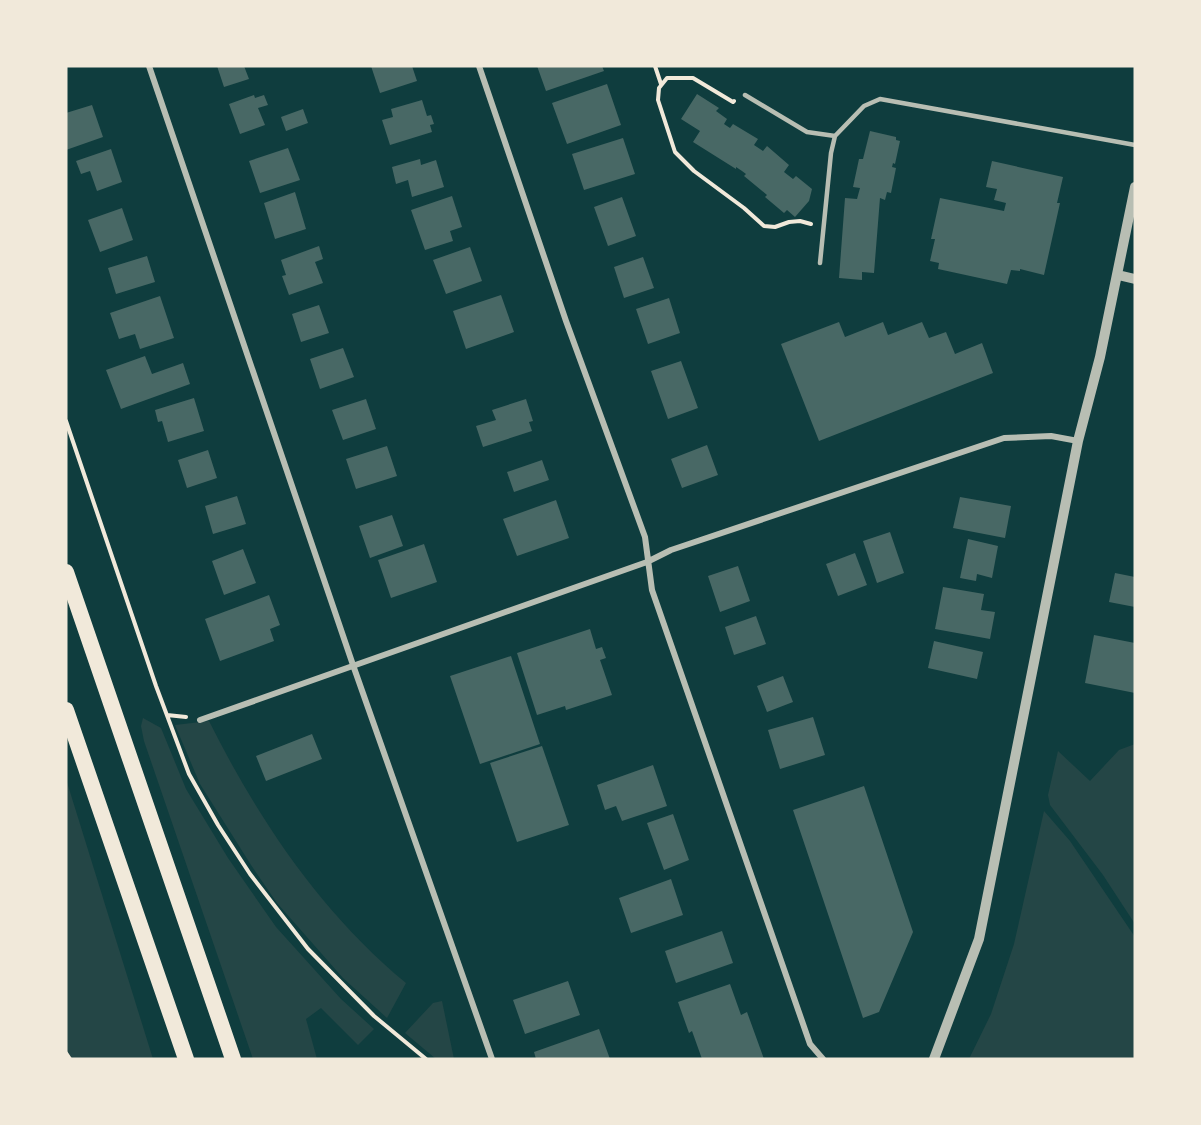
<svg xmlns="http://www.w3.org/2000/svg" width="1201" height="1125" viewBox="0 0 1201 1125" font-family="'PT Sans Narrow',sans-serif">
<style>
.green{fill:#244646}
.building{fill:#486865}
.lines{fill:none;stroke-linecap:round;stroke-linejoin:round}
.path{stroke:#f1e9da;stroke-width:4}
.service{stroke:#b8beb3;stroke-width:4.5}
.minor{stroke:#b8beb3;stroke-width:6}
.tertiary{stroke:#b8beb3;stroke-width:10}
.trunk{stroke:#f1e9da;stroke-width:16}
</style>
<rect width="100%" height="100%" fill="#0f3d3e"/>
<path class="green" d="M143,718L161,728L186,789L228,858L276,927L341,999L374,1029L358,1045L321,1008L306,1019L317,1059H253L144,741L141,726Z
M209,721C258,819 321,913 406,983L387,1018L343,978L277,903L251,865L200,784L175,725Z
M1135,744V924L1103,875L1050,805L1048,795L1058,751L1090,781L1119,750Z
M66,779L153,1059H66Z
M1044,811L1070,841L1135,937V1059H969L991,1014L1014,944Z
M442,1001L454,1059H436L405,1033L433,1003Z"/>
<path class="building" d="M217,66H244L249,79L224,87Z
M371,66H412L417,81L380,93Z
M537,66H602L604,71L546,91Z
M607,84L621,125L567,144L552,103Z
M697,94L719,108L716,111L727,119L724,124L730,128L733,124L758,139L754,145L763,151L767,146L789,165L784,172L793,179L796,176L812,189L809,201L795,217L787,210L784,213L765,197L767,195L744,176L746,174L742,171L736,167V169L693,142L700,131L681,119Z
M254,95L255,98L264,95L268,105L258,108L265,125L240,134L229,104Z
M422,100L427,116L431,115L434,124L430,125L432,132L390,145L382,120L393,117L391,109Z
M92,105L103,137L66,150V113Z
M303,109L308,123L286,131L281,117Z
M870,131L896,137V140L900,141L895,164L893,163L892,167L896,168L891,193L887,192L885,200L880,198L874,273L862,272V280L839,278L845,198L857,199L860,188L853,187L859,159H863Z
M623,138L635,174L584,190L572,154Z
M288,148L300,180L260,193L249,161Z
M111,149L122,182L97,191L90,171L81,174L76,161Z
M420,159L421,165L436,160L444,187L412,197L408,180L396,184L392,167Z
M992,161L1063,177L1057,203H1060L1044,275L1020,269V271L1011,270L1007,284L938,269L939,263L930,261L935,239H931L940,198L1004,211L1006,203L994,200L997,189L986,187Z
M295,192L306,229L275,239L264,203Z
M452,196L462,227L450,231L453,241L425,250L411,210Z
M622,197L636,236L608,246L594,207Z
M122,208L133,240L100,252L88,220Z
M319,246L323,259L315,262L323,283L289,295L282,276L286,275L281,260Z
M470,247L482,281L446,294L433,260Z
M147,256L155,282L116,294L108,268Z
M643,257L654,288L624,298L614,267Z
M501,295L514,332L466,349L453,311Z
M160,296L174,338L140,349L135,334L119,339L110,313Z
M669,298L680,333L648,344L636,309Z
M319,305L329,333L301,342L292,314Z
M839,322L845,337L883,322L888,335L922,322L929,338L946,332L955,354L982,343L993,373L819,441L781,344Z
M343,348L354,377L320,389L310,359Z
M145,356L152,374L183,363L190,384L121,409L106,370Z
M681,361L698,408L668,419L651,371Z
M194,398L204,431L168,442L162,421L158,422L155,410Z
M366,399L376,429L343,440L332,410Z
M526,399L533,421L529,422L532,431L483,447L476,426L496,420L492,410Z
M707,445L718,475L682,488L671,459Z
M387,446L397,476L356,489L346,459Z
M208,450L217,478L187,488L178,460Z
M542,460L549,480L514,492L507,472Z
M237,496L246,524L213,534L205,506Z
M960,497L1011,506L1005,538L953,528Z
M556,500L569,538L517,556L503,519Z
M392,515L403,546L370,558L359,526Z
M890,532L904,573L877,583L863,541Z
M968,539L998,546L992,578L977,574L976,581L960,578Z
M424,544L437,582L391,598L378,560Z
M243,549L256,583L224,595L212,561Z
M855,553L867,585L838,596L826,564Z
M738,566L750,601L720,612L708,576Z
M1115,573L1135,577V607L1109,602Z
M943,587L984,594L981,610L995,612L990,639L935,629Z
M269,595L280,625L270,629L274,641L220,661L205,619Z
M756,616L766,644L734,655L725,627Z
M590,629L596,649L602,647L606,658L600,660L612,695L566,710L565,706L537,715L517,653Z
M1094,635L1135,643V693L1085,683Z
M934,641L983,652L977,679L928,668Z
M511,656L540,744L480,764L450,676Z
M783,676L793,702L767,712L757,686Z
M813,717L825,755L780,769L768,730Z
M312,734L322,759L266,781L256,756Z
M542,746L569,825L517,842L490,763Z
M653,765L667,806L622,821L616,806L605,810L597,785Z
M864,786L913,932L879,1012L863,1018L793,810Z
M673,814L689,860L664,870L647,823Z
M671,879L683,915L631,933L619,898Z
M722,931L733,963L676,983L665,951Z
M568,981L580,1015L525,1034L513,1000Z
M730,984L741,1015L747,1012L764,1059H702L692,1031L689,1033L678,1002Z
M599,1029L610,1059H536L534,1052Z"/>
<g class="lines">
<path class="path" d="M655,66L661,84
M734,101L733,102L693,78H667L659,88L658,100L675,152L694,171L744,208L764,226L775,227L789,222L800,221L811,224
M66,421L156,686L189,774L218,825L250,874L308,949L374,1016L426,1059
M167,715L186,717
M66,1053L70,1059"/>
<path class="service" d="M745,95L807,132L835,136
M820,263L831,153L835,136L864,106L880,99L1135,145"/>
<path class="minor" d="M149,66L353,665L492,1059
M479,66L566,321L645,537L652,590L810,1044L823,1059
M200,720L647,562L671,550L1004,438L1051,436L1078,441"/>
<path class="tertiary" d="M1118,275L1135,279
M934,1059L979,939L1078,441L1100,357L1135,187"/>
<path class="trunk" d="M66,572L233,1059
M66,710L186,1059"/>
</g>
<rect width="1201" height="1125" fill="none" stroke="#f1e9da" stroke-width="135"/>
</svg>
